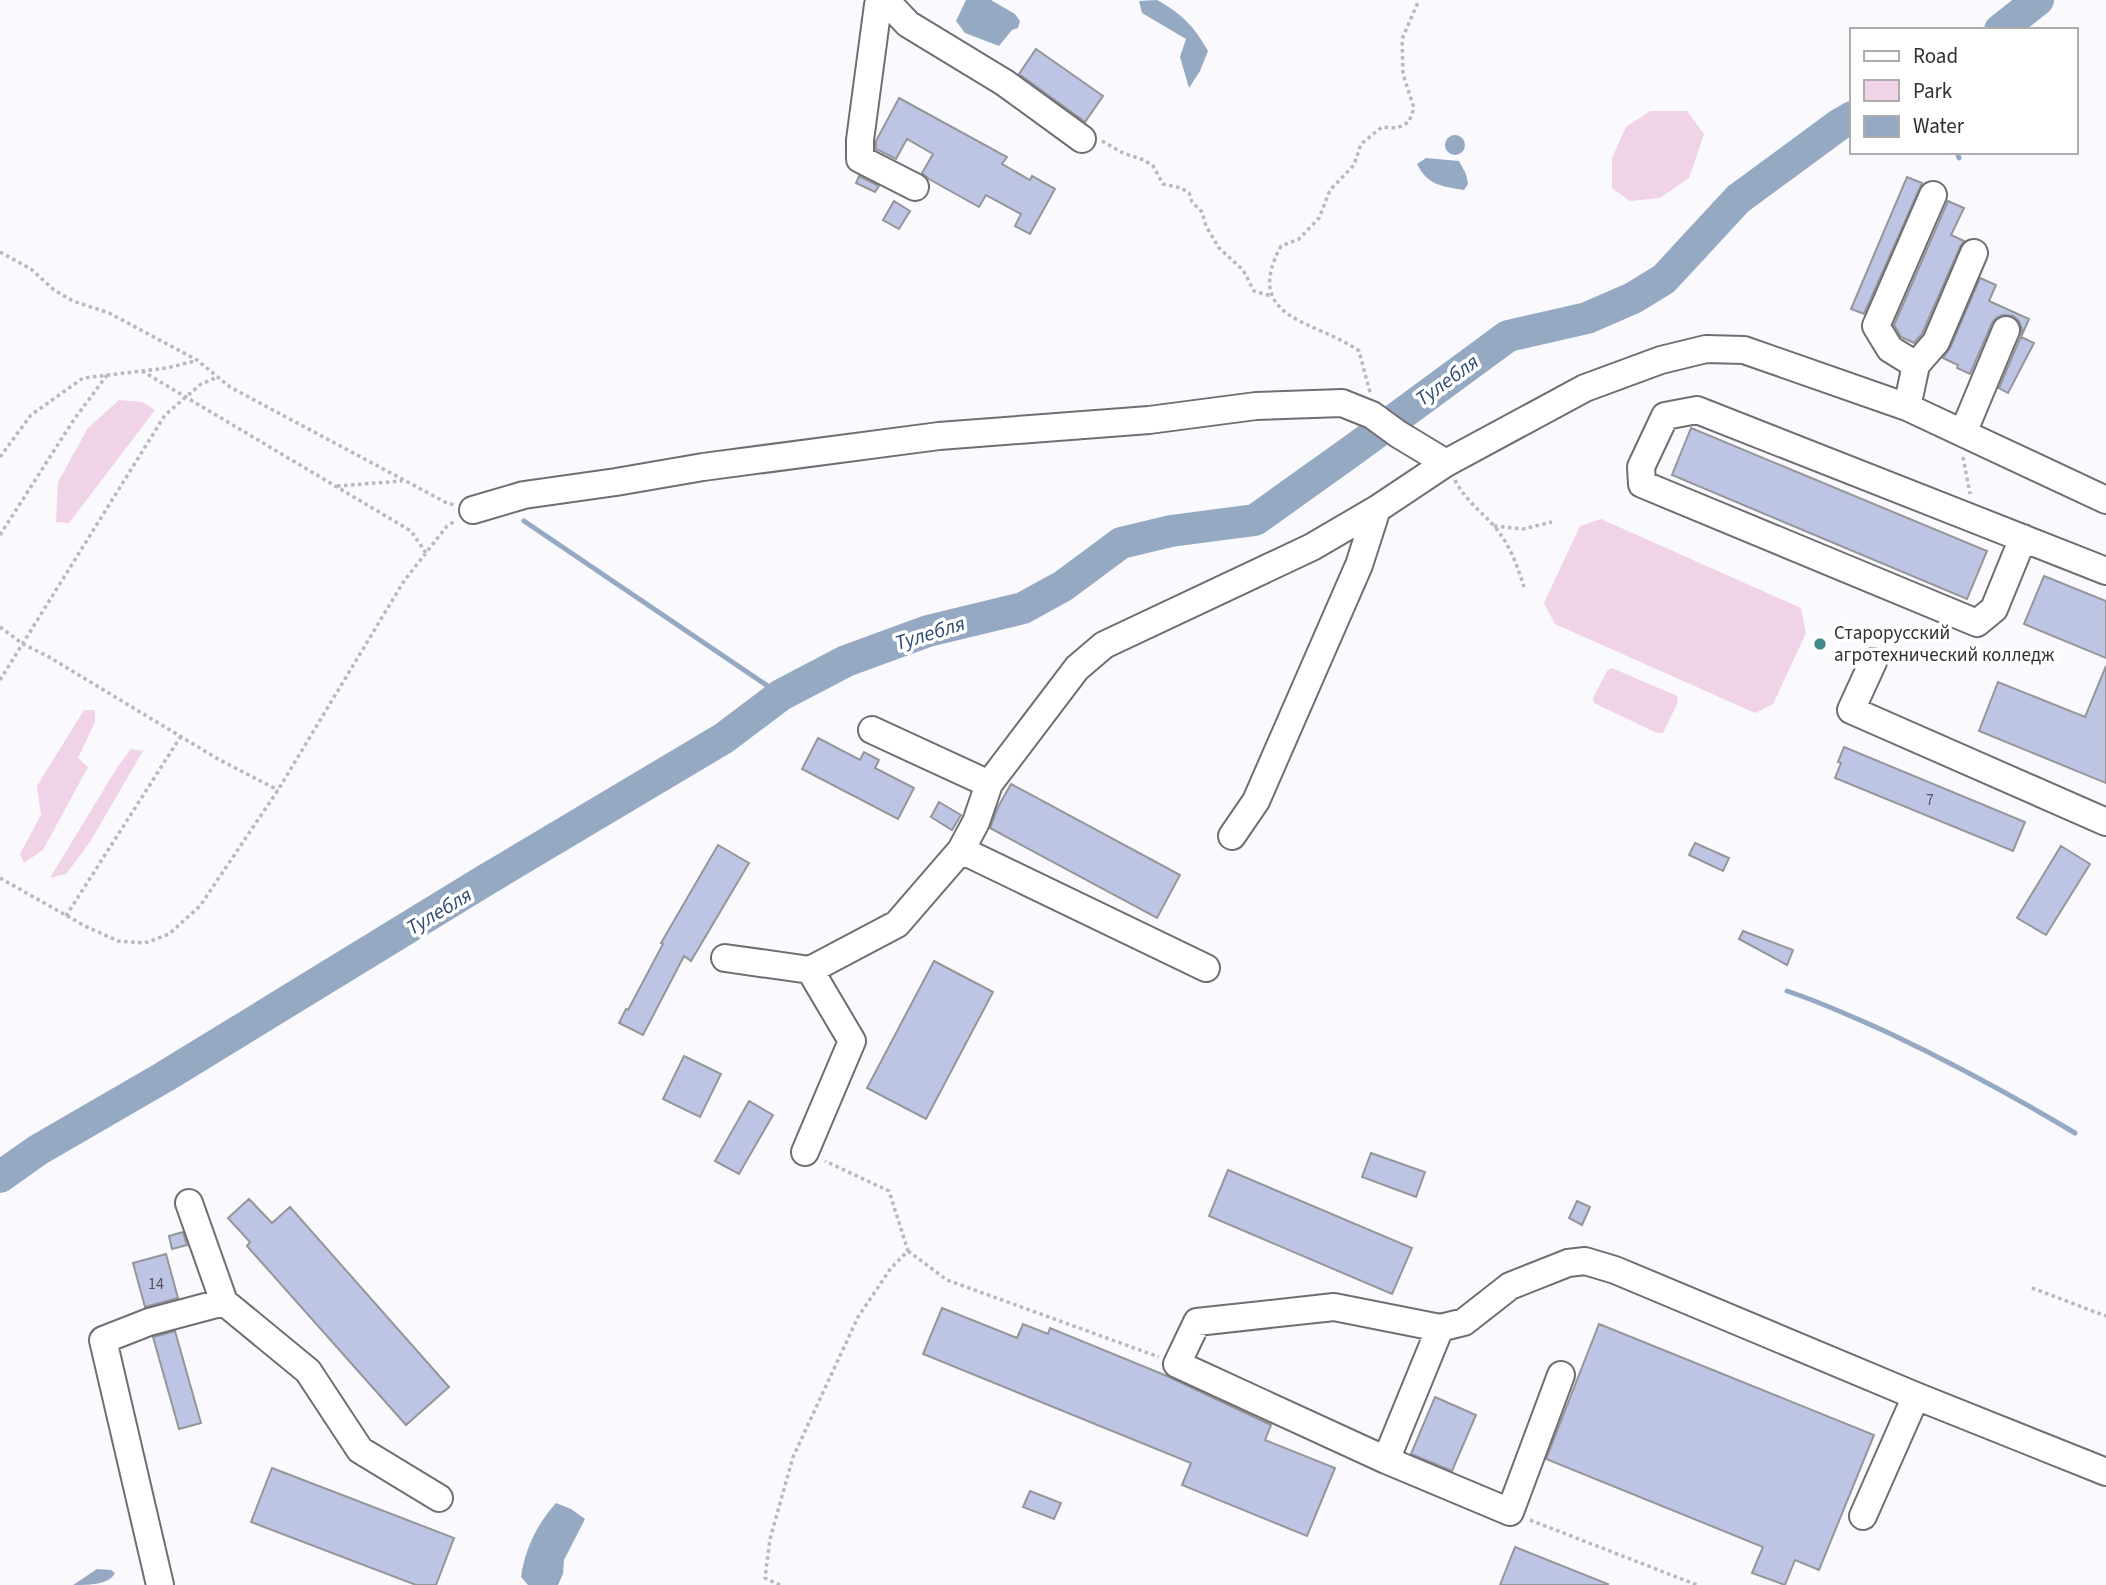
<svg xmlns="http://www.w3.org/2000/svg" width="2106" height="1585" viewBox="0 0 2106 1585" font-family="'Source Sans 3',sans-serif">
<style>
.green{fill:#f0d3e6}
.water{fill:#96a9c3}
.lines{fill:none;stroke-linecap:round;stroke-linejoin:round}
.stream{stroke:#96a9c3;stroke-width:5}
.river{stroke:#96a9c3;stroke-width:32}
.building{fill:#bec4e3;stroke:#95969a;stroke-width:2}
.minor-casing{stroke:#6f6e72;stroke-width:30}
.path{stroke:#b9b8bc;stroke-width:3.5;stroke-dasharray:3.5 3.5;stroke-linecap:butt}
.minor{stroke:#fff;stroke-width:26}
.poi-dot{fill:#438b8a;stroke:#fff;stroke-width:2.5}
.labels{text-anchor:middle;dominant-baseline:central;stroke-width:7;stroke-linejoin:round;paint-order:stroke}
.number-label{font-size:16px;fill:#54555e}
.poi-label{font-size:19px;fill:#313032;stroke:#fff;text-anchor:start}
.water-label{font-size:21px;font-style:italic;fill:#2e4b71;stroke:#fff}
</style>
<rect width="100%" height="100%" fill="#faf9fe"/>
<path class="green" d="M1650,111H1687L1704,134L1689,178L1660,198L1630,201L1612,188V158L1626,127Z
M119,400L142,402L155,410L69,523L56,522L58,482L88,428Z
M1601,519L1801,608L1806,633L1773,704L1755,713L1555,624L1544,603L1580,526Z
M1612,668L1677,696L1678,702L1663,733H1657L1594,703L1593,698L1607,671Z
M84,710H95V722L78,758L88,767L43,850L24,863L20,854L41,815L37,786Z
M131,749L143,751L90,842L66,874L50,878L118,766Z"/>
<path class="water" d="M966,0H991L1015,14L1020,21L1018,28L1012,30L999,46L965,33L956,21Z
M1157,0C1182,14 1194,26 1208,51L1200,71L1189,88L1180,57L1186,39L1142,13L1139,1Z
M1445 145a10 10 0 1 1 20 0a10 10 0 1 1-20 0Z
M1426,158L1459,161L1466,174L1468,184L1464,190C1442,186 1428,186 1417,164Z
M556,1503L571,1509L585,1519L564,1560L563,1574L558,1585H528L521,1577C525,1549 537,1524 556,1503Z
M97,1569L111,1570L115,1573C109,1585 89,1585 73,1585Z"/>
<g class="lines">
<path class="stream" d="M1957,152L1959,158
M524,521L781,695
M1787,991C1823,1003 1856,1018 1891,1034C1954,1064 2015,1097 2075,1133"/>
<path class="river" d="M2000,30L2038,0
M0,1177L38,1150L164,1077L484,881L724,738L781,695L846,661L928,631L1023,608L1063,586L1121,543L1171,531L1255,520L1353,450L1508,336L1587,318L1633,298L1664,279L1738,199L1840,124L1852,117"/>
</g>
<path class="building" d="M1036,49L1103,96L1085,122L1019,74Z
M899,98L1007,157L1002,164L1030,180L1032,176L1055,189L1030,234L1015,226L1021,214L986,195L979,207L929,179L922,173L933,154L907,139L896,159L876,149V141Z
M859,176L879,186L875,192L856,183Z
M1907,177L1922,183L1864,314L1851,309Z
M894,201L910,211L899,229L883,220Z
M1948,201L1964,208L1951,235L1964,241L1960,247L1922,334L1914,343L1901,337L1894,325Z
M1980,278L1996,285L1989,301L2029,319L2021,337L2034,343L2008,393L1999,388L2021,336L2022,329L2019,321L2013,316L2003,315L1996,318L1992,323L1970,374L1957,368L1958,365L1943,358L1950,348Z
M1691,428L1987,551L1967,599L1672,475Z
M2044,576L2106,601V658L2024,624Z
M2106,666V783L1979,731L1998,682L2085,717Z
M818,738L860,760L864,752L879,760L875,768L914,788L898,819L802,769Z
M1844,747L2025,822L2013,851L1835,778L1841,763L1838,762Z
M1011,784L1180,875L1157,918L990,828L998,807Z
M939,802L961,815L952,830L931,817Z
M1695,843L1729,858L1723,871L1689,855Z
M718,845L749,863L691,961L684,956L643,1035L619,1023L626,1009L628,1010L663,944L661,943Z
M2061,846L2090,864L2046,935L2017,918Z
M1743,931L1793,950L1787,965L1739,939Z
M934,961L993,992L926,1119L867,1088Z
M684,1056L721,1074L700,1117L663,1099Z
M749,1101L773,1115L739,1174L715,1161Z
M1371,1153L1425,1172L1416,1197L1362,1177Z
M1228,1170L1412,1248L1392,1294L1209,1216Z
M249,1199L272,1223L290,1207L449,1387L406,1425L247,1246L250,1242L228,1218Z
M1577,1201L1590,1207L1582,1225L1569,1218Z
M183,1232L187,1245L172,1249L169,1236Z
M166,1254L178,1298L145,1307L133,1263Z
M942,1308L1017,1338L1023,1324L1048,1334L1050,1328L1167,1376L1271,1425L1265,1440L1335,1468L1307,1536L1182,1485L1191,1463L923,1354Z
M1599,1324L1874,1435L1819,1570L1795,1560L1785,1585L1752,1573L1763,1547L1546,1459Z
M175,1331L201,1423L179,1429L153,1337Z
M1435,1397L1476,1415L1452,1471L1411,1454Z
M272,1468L454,1538L436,1585H416L251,1522Z
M1030,1491L1061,1503L1054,1519L1023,1507Z
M1515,1547L1608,1584L1607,1585H1500Z"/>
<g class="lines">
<g class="minor-casing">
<path id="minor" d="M878,5L860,140V159L915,187
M891,6L908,24L1005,83L1082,139
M1916,365L1890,349L1876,326L1933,195
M1907,407L1916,365L1936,342L1974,253
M1963,433L2006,330
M473,510L524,495L616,482L703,467L939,436L1149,420L1256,406L1342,403L1372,415L1398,434L1446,463
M2023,538L1994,609L1977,623L1642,484L1641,467L1665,416L1697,410L2106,571
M1873,662L1851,710L2106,822
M872,730L989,784
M1232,836L1256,801L1359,565L1377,509
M961,850L1206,968
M725,958L810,970L897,924L961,850L976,822L989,784L1077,668L1104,645L1312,547L1377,509L1446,463L1585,388L1661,360L1706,349L1744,350L1907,407L2106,500
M805,1152L852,1041L810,970
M189,1203L224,1302
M1440,1328L1386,1460L1177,1364L1197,1322L1334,1307L1440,1328L1464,1322L1510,1286L1568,1263L1585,1261L1615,1270L1916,1396L2106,1472
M1386,1460L1510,1512L1561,1375
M1863,1516L1916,1396
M160,1585L103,1340L149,1322L224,1302L308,1371L360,1450L439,1498"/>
</g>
<path class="path" d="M1102,141L1123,153L1144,160L1153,166L1163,184L1181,188L1189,193L1192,202L1202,212L1206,226L1219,248L1243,270L1254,291L1271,296
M0,252L31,269L54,290L73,301L109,313L197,360L230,387L445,502L454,505
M142,371L411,531L426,553
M1370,392L1359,351C1316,320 1241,320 1281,246L1299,239L1319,218L1330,190L1354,165L1361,144L1382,127L1397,128L1409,122L1414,108L1403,74L1402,39L1419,0
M0,457L31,415L83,378L167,368L195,361
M1963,457L1970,494
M1455,480C1465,500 1481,511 1495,527C1510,545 1517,565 1524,587
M337,486L402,481
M1494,526L1523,529L1552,522
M0,535L73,421L107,375
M0,627L23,644L49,657L218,759L278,790
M0,680L165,415L201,384L218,377
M0,878L85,926L118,941L145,943L169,934L200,906L278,790L404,581L447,526L455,521
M66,916L181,736
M908,1251L947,1280L1159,1357
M2032,1288L2106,1316
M1530,1520L1697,1585
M780,1585L765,1578L770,1539L793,1457L858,1317L891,1268L908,1251L889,1191L825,1161"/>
<use href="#minor" class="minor"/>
</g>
<circle class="poi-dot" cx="1820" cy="644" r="7"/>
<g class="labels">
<g class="number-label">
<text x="1930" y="800">7</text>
<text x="156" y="1284">14</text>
</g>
<g class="poi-label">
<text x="1834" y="633">Старорусский<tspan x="1834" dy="22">агротехнический колледж</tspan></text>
</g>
<g class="water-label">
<text transform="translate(1447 380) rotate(-36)">Тулебля</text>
<text transform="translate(930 633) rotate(-17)">Тулебля</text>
<text transform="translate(439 911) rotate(-31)">Тулебля</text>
</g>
</g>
<rect x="1850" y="28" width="228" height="126" fill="#ffffff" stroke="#adacad" stroke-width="2"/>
<rect x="1864" y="51" width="35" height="10" fill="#ffffff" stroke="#adacad" stroke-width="2"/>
<text x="1913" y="63" font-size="21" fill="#313032">Road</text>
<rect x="1864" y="80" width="35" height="21" fill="#f0d3e6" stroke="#adacad" stroke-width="2"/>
<text x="1913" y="98" font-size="21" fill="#313032">Park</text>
<rect x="1864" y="116" width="35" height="21" fill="#96a9c3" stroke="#adacad" stroke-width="2"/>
<text x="1913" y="133" font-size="21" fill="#313032">Water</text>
</svg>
